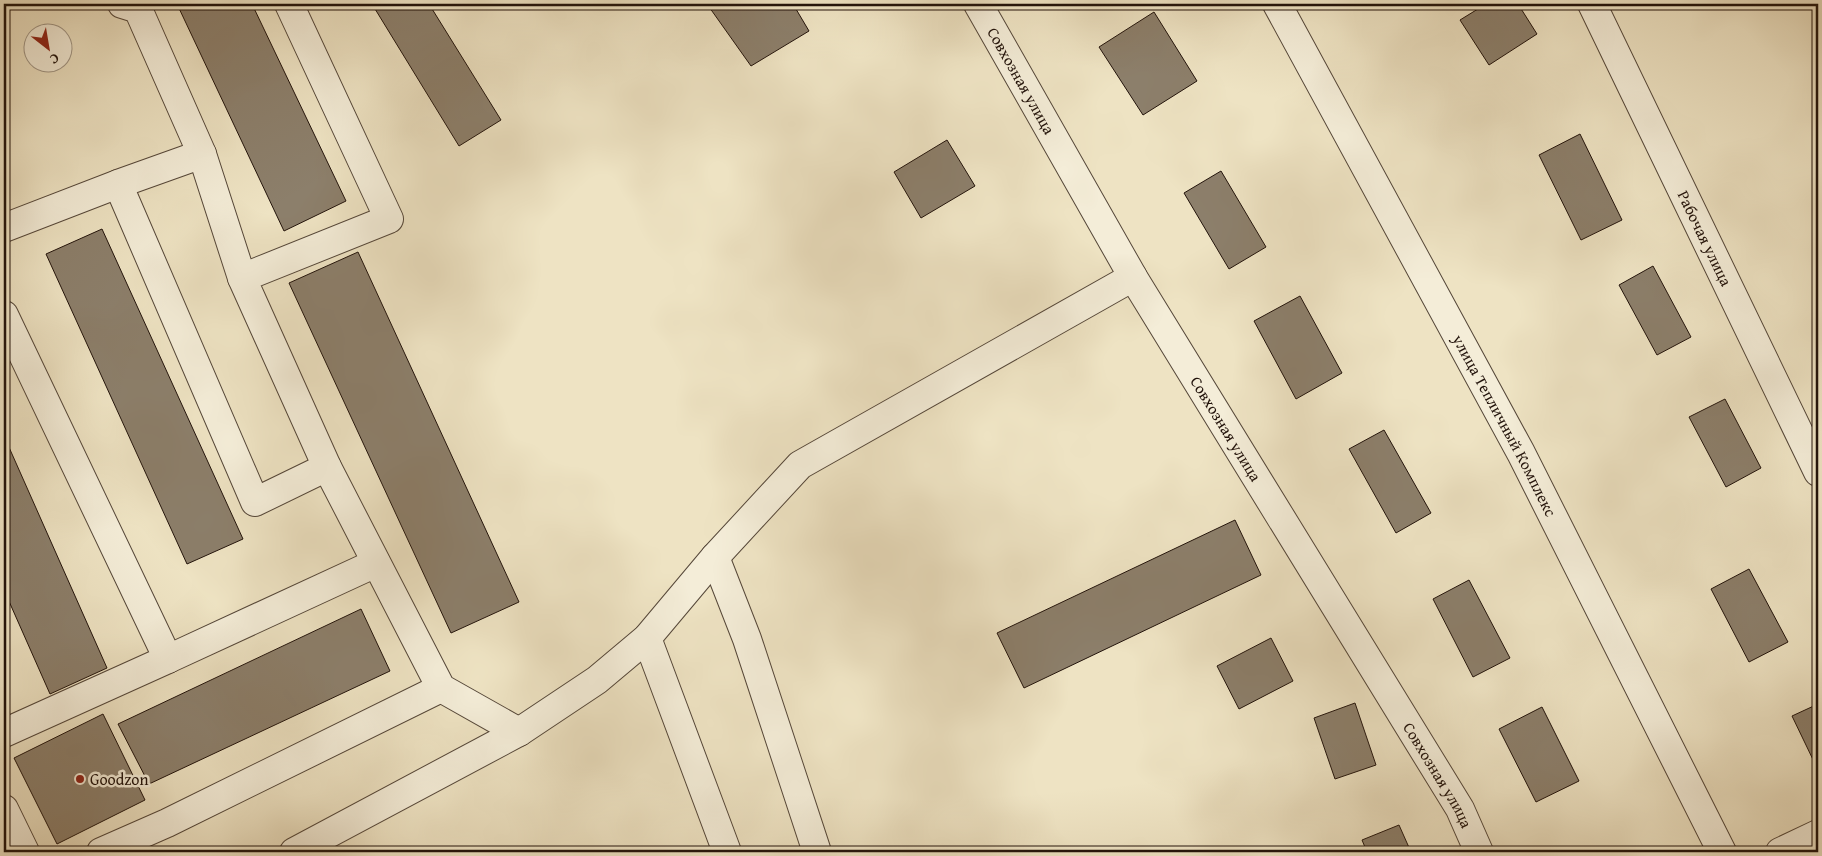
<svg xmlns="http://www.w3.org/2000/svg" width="1822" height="856" viewBox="0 0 1822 856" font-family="'Gentium Book Plus',serif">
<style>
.building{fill:#8c7f6b;stroke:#22130b}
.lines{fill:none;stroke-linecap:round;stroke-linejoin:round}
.minor-casing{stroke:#554739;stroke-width:30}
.minor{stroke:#f4edd8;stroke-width:28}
.poi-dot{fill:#8f2418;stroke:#f4edd8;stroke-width:2}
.labels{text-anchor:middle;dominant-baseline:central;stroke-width:5;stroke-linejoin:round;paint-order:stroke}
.street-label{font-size:16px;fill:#22130b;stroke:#f4edd8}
.poi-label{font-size:16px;fill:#22130b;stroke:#f4edd8;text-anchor:start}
</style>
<rect width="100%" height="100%" fill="#eee3c3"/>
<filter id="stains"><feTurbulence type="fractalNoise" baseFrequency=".004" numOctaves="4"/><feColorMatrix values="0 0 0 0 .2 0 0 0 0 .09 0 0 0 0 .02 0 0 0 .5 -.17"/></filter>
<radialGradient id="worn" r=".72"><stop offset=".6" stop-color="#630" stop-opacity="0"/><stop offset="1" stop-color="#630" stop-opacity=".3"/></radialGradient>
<path class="building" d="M177,4H252L346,201L284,231Z
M372,4H429L501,120L459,146Z
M707,4H793L809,31L751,66Z
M1486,4H1518L1537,34L1489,65L1460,20Z
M1154,12L1197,81L1143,115L1099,47Z
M1580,134L1622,220L1581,240L1539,155Z
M947,140L975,186L921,218L894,172Z
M1221,171L1266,247L1229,269L1184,193Z
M102,229L243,539L187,564L46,254Z
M358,252L519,602L451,633L289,283Z
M1653,266L1691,337L1657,355L1619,285Z
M1300,296L1342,373L1296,399L1254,321Z
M1725,399L1761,468L1726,487L1689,417Z
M1384,430L1431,513L1396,533L1349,449Z
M4,436L107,668L50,694L4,590Z
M1235,520L1261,575L1024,688L997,633Z
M1749,569L1788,642L1749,662L1711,589Z
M1469,580L1510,658L1473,677L1433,599Z
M361,609L390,671L149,784L118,724Z
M1271,638L1293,681L1239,709L1217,666Z
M1355,703L1376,765L1335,779L1314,718Z
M1818,704V770L1792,716Z
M1542,707L1579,781L1536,802L1499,729Z
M103,714L145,800L57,844L14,758Z
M1399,825L1411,852H1367L1362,840Z"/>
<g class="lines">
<g class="minor-casing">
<g id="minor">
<path d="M122,4L138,9L202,154L242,278"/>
<path d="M289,4L389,219L242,278L327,467L441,688L519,732"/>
<path id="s1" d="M978,4L1133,277L1460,809L1479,852"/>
<path id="s2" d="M1277,4L1521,453L1722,852"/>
<path id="s3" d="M1592,4L1818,472"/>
<path d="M118,184L255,502L327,467"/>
<path d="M4,228L118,184L202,154"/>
<path d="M4,315L168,659L4,733"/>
<path d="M715,557L747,639L817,852"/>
<path d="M647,638L727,852"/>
<path d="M168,659L376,563"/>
<path d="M4,809L25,852"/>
<path d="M101,852L167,823L441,688"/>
<path d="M294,852L519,732L597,680L647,638L715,557L800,465L1133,277"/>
<path d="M1780,852L1818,834"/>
</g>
</g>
<use href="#minor" class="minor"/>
</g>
<circle class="poi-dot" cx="80" cy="779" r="5"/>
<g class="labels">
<g class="street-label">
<text stroke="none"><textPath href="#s1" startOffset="88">Совхозная улица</textPath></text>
<text stroke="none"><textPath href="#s3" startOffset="260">Рабочая улица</textPath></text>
<text stroke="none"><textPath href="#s2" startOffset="479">улица Тепличный Комплекс</textPath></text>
<text stroke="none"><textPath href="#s1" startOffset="492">Совхозная улица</textPath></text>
<text stroke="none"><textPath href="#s1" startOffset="898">Совхозная улица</textPath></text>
</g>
<g class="poi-label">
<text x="90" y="779">Goodzon</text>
</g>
</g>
<rect width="1822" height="856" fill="none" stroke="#eee3c3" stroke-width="20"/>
<rect x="5" y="5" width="1812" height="846" fill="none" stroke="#22130b" stroke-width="2.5"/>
<rect x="10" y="10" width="1802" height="836" fill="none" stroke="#22130b"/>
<g transform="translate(48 48) rotate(149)"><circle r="24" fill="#f4edd8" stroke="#a09686"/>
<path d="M0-4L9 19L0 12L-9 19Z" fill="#8f2418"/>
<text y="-8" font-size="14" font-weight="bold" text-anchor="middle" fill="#22130b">С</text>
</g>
<rect width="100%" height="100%" filter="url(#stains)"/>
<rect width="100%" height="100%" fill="url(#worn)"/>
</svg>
